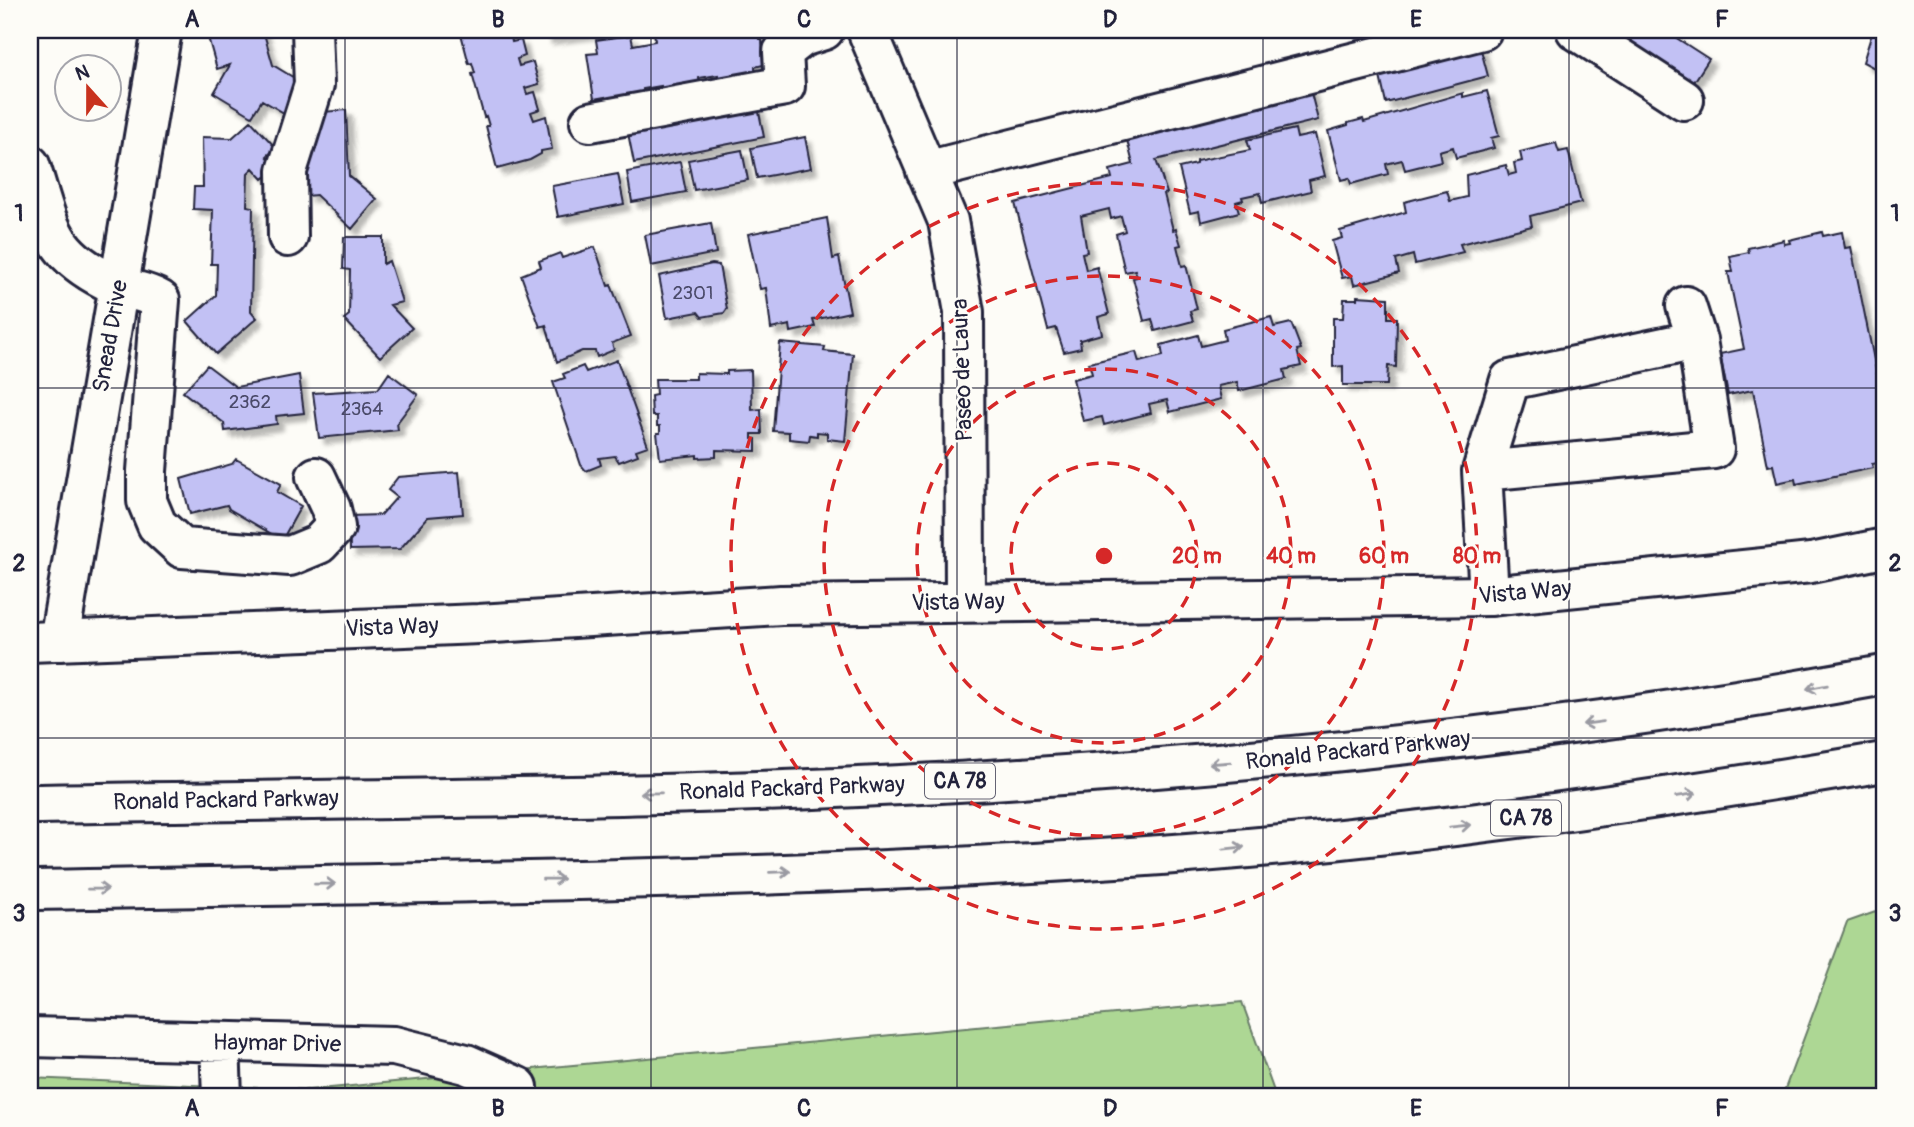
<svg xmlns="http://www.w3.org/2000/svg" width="1914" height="1127" viewBox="0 0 1914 1127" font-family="Pangolin,sans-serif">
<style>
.green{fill:#add794;stroke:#687c68;stroke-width:2}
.building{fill:#c2c1f4;stroke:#22223b;stroke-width:2;filter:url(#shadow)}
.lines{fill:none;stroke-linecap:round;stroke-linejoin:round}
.minor-casing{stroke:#22223b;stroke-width:44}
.major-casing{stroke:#22223b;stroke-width:44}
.highway-casing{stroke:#22223b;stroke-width:44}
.minor{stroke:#fdfcf7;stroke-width:38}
.major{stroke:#fdfcf7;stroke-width:38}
.highway{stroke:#fdfcf7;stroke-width:38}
.oneway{stroke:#9a9aa2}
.grid{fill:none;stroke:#22223b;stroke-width:2;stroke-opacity:0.55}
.ring{fill:none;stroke:#d62828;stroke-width:3.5;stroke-dasharray:12 9}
.labels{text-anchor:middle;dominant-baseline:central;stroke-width:5;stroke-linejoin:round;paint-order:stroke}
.number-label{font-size:19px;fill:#4a4a69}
.shield{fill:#fdfcf7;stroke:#646373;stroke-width:2}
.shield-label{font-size:21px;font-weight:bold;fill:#22223b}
.street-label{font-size:23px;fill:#22223b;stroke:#fdfcf7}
.centre{fill:#d62828;stroke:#fdfcf7;stroke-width:3.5}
.ring-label{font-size:21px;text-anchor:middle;font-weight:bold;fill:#d62828;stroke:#fdfcf7;stroke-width:5;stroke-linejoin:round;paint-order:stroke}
.neatline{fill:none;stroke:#22223b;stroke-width:2.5}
.grid-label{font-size:23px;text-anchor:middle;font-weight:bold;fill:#22223b}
</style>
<defs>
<filter id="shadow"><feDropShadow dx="6" dy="6" stdDeviation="2" flood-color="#0004"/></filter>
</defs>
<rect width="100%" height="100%" fill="#fdfcf7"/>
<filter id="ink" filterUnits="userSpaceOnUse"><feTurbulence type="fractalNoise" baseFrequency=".0143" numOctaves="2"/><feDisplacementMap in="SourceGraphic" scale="14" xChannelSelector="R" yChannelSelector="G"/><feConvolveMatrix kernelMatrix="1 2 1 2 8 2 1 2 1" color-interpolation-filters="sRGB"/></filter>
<g filter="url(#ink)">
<path class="green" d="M1884,909V1097H1782L1847,922Z
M1242,1002L1276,1097H30V1078L309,1090Z"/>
<path class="building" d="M206,30H263L273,65L301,82L284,113L262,100L252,116L214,93L230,65L217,69Z
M460,30H524L510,33L512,42L521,40L525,56L517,59L519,66L533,62L539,84L525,88L527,94L535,92L540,109L531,112L534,120L546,116L552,149L541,151V154L530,160L497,169L486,126H489L486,116L484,117L472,74L475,73L472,63L469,64Z
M545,30H594V32L546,38Z
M654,30H689V33L757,30L759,39H762L763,65L755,67L756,77L719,82L718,75L699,78L700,88L662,93L661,86L643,89L644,100L606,105L605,97L594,99L587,54L598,53L596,40L631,35L633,45L655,41Z
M1607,30H1664L1709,59L1692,85Z
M1873,30H1884V73L1863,62Z
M1480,46L1488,76L1386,103L1379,72Z
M1310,89L1318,120L1156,160L1167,193L1164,194L1173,230L1176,229L1181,245L1177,246L1182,266L1186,265L1197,309L1190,311L1193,321L1155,331L1152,319L1144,321L1133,278L1137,277L1135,270L1125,272L1116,234L1125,231L1121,216L1111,219L1109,209L1081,216L1087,252L1082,253L1086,270L1097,267L1109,314L1098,317L1102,334L1080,340L1081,348L1064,352L1056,328L1048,330L1015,203L1112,178L1110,170L1133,164L1126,136Z
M1487,91L1499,136L1491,138L1494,148L1456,158L1453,147L1439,151L1441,161L1405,170L1402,160L1386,164L1388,174L1351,184L1349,178L1341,180L1328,131L1348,125V123L1363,119L1364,122L1463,93V97Z
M758,107L764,137L634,163L628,133Z
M346,110L349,176L377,199L352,229L316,195L307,196L303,143L311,113Z
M251,121L276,148L267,156L272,162V171L263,179L253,168L248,173L247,206L253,207L251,311L257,318L216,354L187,321L216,295L217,264H211L213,210L193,209L194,187H203L202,137L232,138Z
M1295,129L1297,138L1315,134L1325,176L1309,180L1311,191L1262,203L1260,193L1242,197L1243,200L1236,202L1239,212L1201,222L1199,211L1190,213L1179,168L1196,164V161L1250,150L1247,140Z
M805,137L811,168L757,178L751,148Z
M1556,143L1559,152L1568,150L1581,203L1530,216L1532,226L1460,244L1463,252L1415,264L1413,255L1396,260L1399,273L1354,285L1352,276L1342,278L1332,241L1342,238L1340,231L1406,212L1404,202L1447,191L1450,201L1467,197L1466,175L1506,165L1509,175L1516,173L1514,163L1522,161L1520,152Z
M742,150L748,180L694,190L688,160Z
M680,162L686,192L632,202L627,172Z
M618,174L624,204L558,217L552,186Z
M827,218L833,259L839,257L850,312L813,320L815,327L791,332L790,325L771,329L766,288L760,289L748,234Z
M711,223L716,253L651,266L645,235Z
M1822,232L1823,236L1842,232L1845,248L1851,247L1884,409V462L1872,464L1873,468L1796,484L1795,479L1777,483L1773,465L1768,466L1753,390L1728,395L1720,354L1744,349L1728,272H1733L1730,256L1749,252L1748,248L1784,240V244L1790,243L1789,240Z
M344,237H383V264L389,261L402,302L390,305L412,328L380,357L344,319L349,315L350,270L343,269Z
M595,247L608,286L611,285L631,336L612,343L614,350L597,357L595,351H582L557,362L546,325L540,327L521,275L541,267L539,261L560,253L562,258Z
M712,264L719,265L727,309L724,313L702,317L698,312L667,318L659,276Z
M1357,296L1388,298V318H1397L1396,367L1388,366L1387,385H1343V366L1333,367V318H1343L1344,299H1357Z
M1271,317L1274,327L1291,323L1301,349L1297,350L1301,366L1284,370L1286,379L1239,391L1237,382L1218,386L1221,399L1170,412L1167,400L1149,404L1151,413L1104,425L1102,417L1083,421L1073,379L1092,374L1089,363L1136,352L1139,362L1163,356L1161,345L1198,335L1201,346L1225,340L1223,329Z
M780,343L825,347L824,351L853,354L845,441L827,439V433L817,432V436L810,435L809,441L789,439V432L773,431Z
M617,360L648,446L636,450L638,455L619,462L615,456L599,458L601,465L586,471L581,465L553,382L565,378L563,374L583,366L586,372Z
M207,365L236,387L299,375L304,413L276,416L277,424L225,431L224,423L183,392Z
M751,370L752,410L761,409L762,434H752V439H756V451L716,450V457L697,458V455L660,459L657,433H660V426H657V416H652L651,396L656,395L655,379H696V373L727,374V371Z
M389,373L418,395L397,423L398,430L319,438L313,393L378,389Z
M236,459L281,484L277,492L301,506L282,540L229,509L227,505L190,514L181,479L232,464Z
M459,472L463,514L428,517L400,549L350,550L349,516L381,515L397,497L388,490L398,477Z"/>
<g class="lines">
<g class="minor-casing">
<path id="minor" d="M867,30L948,221L964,312L965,602
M1576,30L1684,100
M590,122L785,86L783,52L802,37L824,30
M30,165C50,227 49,254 114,284C129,291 145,291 160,300L147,471V501L157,525L182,548L290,556L319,544L335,527L331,509L316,477
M926,171L1482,30
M288,237L287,171L314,85L312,30
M1686,306L1697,340
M1482,471L1510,380L1697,340L1714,449L1482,471L1489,596
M59,641L162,30
M30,1037L394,1046L466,1064L518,1087
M220,1042L222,1097"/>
</g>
<g class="major-casing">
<path id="major" d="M30,642L479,624L781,605L1489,596L1811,563L1884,548"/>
</g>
<g class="highway-casing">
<path id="highway" d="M30,804C360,798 692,800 1021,778C1311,759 1598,727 1884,675
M30,890C407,883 785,881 1161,855C1404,838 1644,802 1884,762"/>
</g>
<use href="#minor" class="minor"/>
<use href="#major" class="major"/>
<use href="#highway" class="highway"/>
</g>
<defs><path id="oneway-shaft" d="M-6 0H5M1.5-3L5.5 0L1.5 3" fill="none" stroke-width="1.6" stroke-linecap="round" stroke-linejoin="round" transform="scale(1.75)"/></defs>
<g class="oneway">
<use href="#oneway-shaft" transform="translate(1817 687) rotate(170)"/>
<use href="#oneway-shaft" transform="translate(1593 723) rotate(172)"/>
<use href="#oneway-shaft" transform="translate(1220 763) rotate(176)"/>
<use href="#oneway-shaft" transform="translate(651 793) rotate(179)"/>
<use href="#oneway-shaft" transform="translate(1686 795) rotate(-9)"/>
<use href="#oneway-shaft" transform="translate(1460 826) rotate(-6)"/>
<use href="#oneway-shaft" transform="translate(1234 848) rotate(-6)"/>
<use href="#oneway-shaft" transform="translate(780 872) rotate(-2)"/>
<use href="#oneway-shaft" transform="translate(553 879) rotate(-1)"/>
<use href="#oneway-shaft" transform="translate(325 884) rotate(-1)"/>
<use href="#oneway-shaft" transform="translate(98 889) rotate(-1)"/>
</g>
</g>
<path class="grid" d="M345,30V1097M651,30V1097M957,30V1097M1263,30V1097M1569,30V1097M30,388H1884M30,738H1884"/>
<g class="ring">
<circle cx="1104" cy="556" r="93"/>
<circle cx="1104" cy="556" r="187"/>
<circle cx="1104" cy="556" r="280"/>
<circle cx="1104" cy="556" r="373"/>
</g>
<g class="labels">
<g class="number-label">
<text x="693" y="293">2301</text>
<text x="250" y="402">2362</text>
<text x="362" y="409">2364</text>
</g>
<g class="shield">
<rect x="925" y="763.5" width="70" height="35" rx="5"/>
<rect x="1491" y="800.5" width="70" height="35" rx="5"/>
</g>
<g class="shield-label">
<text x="960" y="781">CA 78</text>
<text x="1526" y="818">CA 78</text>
</g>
<g class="street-label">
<text transform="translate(110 336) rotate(-80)">Snead Drive</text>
<text transform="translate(962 370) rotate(-92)">Paseo de Laura</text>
<text transform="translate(1525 592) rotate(-5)">Vista Way</text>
<text transform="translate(958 602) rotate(-1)">Vista Way</text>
<text transform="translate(392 627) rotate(-2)">Vista Way</text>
<text transform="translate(1358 750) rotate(-6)">Ronald Packard Parkway</text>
<text transform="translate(792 788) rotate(-2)">Ronald Packard Parkway</text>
<text transform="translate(226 800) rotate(-1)">Ronald Packard Parkway</text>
<text transform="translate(277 1043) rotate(1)">Haymar Drive</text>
</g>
</g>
<circle cx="1104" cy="556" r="10" class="centre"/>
<g class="ring-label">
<text x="1197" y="563">20 m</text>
<text x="1291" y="563">40 m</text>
<text x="1384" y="563">60 m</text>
<text x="1477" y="563">80 m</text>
</g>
<rect width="1914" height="1127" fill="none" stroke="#fdfcf7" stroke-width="77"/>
<g transform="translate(88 88) rotate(339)"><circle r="33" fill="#fdfcf7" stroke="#a5a5ac" stroke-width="2"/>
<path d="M0-5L12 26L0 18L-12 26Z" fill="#c8321e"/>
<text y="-10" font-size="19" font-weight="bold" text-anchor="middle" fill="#22223b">N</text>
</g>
<rect x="38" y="38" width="1838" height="1050" class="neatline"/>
<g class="grid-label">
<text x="192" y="27">A</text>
<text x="498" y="27">B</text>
<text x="804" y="27">C</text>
<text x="1110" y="27">D</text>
<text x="1416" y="27">E</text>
<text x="1722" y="27">F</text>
<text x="19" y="221">1</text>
<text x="1895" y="221">1</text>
<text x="19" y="571">2</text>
<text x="1895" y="571">2</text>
<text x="19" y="921">3</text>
<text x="1895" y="921">3</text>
<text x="192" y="1116">A</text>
<text x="498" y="1116">B</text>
<text x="804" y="1116">C</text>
<text x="1110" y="1116">D</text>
<text x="1416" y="1116">E</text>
<text x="1722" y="1116">F</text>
</g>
</svg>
